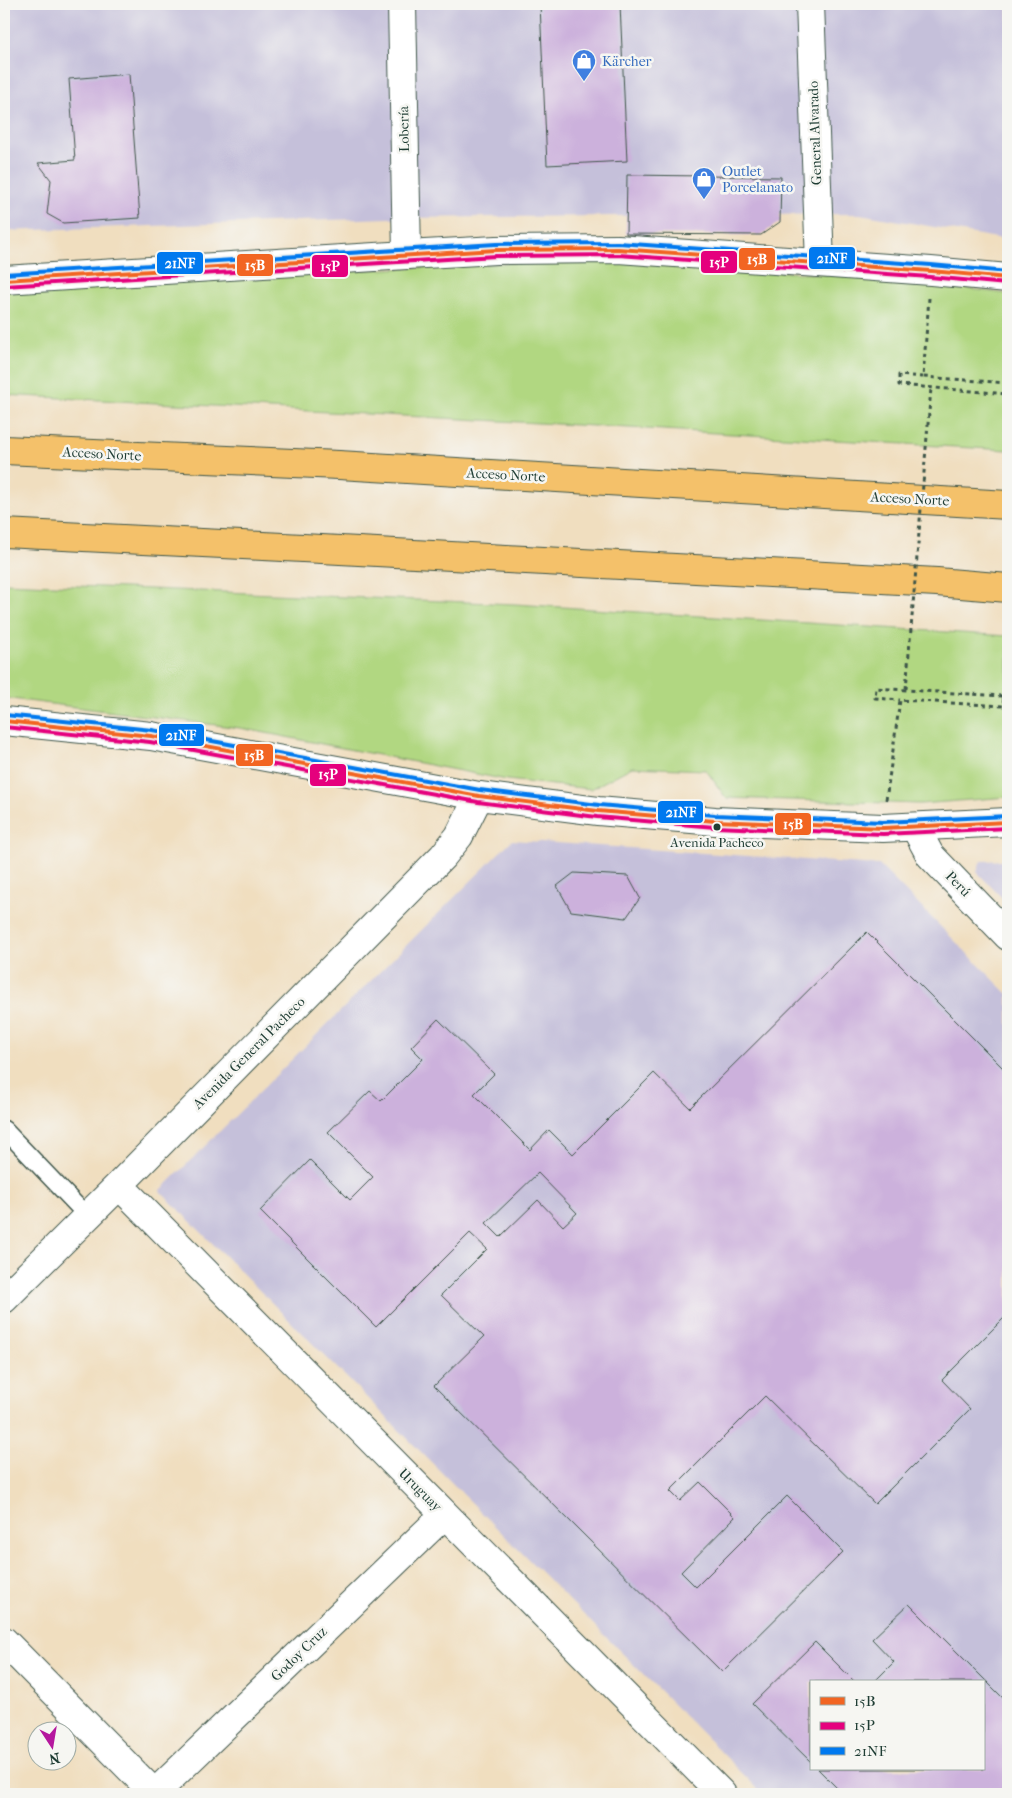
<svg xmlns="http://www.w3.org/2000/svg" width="1012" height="1798" viewBox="0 0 1012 1798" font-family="'IM FELL French Canon',serif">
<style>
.industrial{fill:#c5c0da;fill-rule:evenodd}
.green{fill:#b1d781;stroke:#688a5a}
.building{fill:#ccb1dc;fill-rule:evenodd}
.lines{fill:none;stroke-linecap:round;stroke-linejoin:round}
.service-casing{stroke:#3e5549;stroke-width:19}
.minor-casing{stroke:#3e5549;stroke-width:30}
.tertiary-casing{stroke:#3e5549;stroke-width:30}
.motorway-casing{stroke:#3e5549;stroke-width:30}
.path{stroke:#3e5549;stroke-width:3;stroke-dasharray:4 4;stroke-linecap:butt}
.service{stroke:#fff;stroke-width:16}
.minor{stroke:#fff;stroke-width:28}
.tertiary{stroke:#fff;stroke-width:28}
.motorway{stroke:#f4c16a;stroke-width:28}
.path-bridge{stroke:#3e5549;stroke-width:3;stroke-dasharray:4 4;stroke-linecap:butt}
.bus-1-casing{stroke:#f6f6f2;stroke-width:8}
.bus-2-casing{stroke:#f6f6f2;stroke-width:8}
.bus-3-casing{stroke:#f6f6f2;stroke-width:8}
.bus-1{stroke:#f26522;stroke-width:4}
.bus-2{stroke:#e5007d;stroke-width:4}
.bus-3{stroke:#0079ef;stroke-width:4}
.bus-dot{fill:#1f3d34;stroke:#f6f6f2;stroke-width:2}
.labels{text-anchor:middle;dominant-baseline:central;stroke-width:5;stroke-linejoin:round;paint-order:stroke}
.bus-label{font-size:13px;fill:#1f3d34;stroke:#f6f6f2}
.shop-label{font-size:14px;fill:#366cbe;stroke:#f6f6f2;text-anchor:start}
.street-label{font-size:14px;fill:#1f3d34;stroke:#f6f6f2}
.line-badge{stroke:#f6f6f2;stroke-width:2}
.badge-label{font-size:14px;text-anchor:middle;font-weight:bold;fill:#fff}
</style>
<rect width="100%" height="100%" fill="#f6f6f2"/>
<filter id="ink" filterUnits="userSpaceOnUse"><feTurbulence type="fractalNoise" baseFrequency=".02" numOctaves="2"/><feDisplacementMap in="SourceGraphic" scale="10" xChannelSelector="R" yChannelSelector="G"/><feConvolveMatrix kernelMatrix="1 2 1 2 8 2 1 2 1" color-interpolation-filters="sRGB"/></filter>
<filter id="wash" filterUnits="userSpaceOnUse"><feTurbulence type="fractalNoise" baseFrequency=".0096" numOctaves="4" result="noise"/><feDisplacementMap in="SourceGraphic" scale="20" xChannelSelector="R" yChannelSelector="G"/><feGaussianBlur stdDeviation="1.12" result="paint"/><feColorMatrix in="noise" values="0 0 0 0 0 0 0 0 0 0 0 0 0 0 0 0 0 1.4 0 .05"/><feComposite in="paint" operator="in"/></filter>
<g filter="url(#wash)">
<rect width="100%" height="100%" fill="#f0debf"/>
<path class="industrial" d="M4,4H1008V240L860,214L390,218L4,231Z
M512,840L879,865L1008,994V1794H763L160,1191ZM811,1682H983V1769H811Z
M1008,860V904L977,872L981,861Z"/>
<path class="green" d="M596,259L903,280L1008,294V450L595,426L4,395V287Z
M4,583L515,604L1008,636V797L920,804L726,798L706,770L632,767L591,789L507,780L240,728L4,698Z"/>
<g id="blocks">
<path class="building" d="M540,4H620L627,161L547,165Z
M129,74L140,218L63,223L47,214L51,180L38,163L75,160L69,79Z
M627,175L781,177L780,222L761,235L626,234Z
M574,873L628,876L640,898L626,918L571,911L557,886Z
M867,932L1008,1073V1314L942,1380L970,1409L875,1504L765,1396L670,1491L680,1501L700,1482L735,1517L681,1572L696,1587L787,1496L843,1552L722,1672L434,1386L484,1337L441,1295L487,1249L470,1233L376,1327L260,1211L310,1160L350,1200L373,1177L328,1132L370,1091L381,1101L423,1059L411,1047L438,1019L494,1074L474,1094L530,1150L549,1130L573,1154L654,1073L690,1108ZM538,1173L577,1213L563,1226L538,1200L500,1237L486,1223Z
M909,1604L1008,1703V1794H843L818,1769H983V1682H874L894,1662L872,1639Z
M815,1642L855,1682H811V1762L752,1704Z"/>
</g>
</g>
<g filter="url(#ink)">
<use href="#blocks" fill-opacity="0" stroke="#3e5549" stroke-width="1"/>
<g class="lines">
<g class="service-casing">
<path id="service" d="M4,1129L87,1216"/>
</g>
<g class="minor-casing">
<path id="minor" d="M402,4L407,255
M810,4L820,263
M915,827L930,855L1008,936
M119,1185L722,1794
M4,1299L119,1185L443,856L459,836L479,796
M4,1641L154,1793
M154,1794L444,1515"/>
</g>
<g class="tertiary-casing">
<path id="tertiary" d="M4,280L407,255L496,250L618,249L931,271L1008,278
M4,721L151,736L479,796L598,811L715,821L883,828L1008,822"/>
</g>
<g class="motorway-casing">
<path id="motorway" d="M4,450L339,465L1008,505
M4,533L303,548L937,582L1008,588"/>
</g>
<path class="path" d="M929,298L923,377L1008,383
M923,377L899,375V385L1008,394
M886,800L900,700L1003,706L1004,696L876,688L875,698L900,700"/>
<use href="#service" class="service"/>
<use href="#minor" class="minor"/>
<use href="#tertiary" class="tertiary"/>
<use href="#motorway" class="motorway"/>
<path class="path-bridge" d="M906,689L931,388"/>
<g class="bus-1-casing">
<path id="bus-1" d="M4,280L496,250L618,249L931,271L1008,278
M4,721L151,736L479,796L598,811L715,821L883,828L1008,822"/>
</g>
<g class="bus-2-casing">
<path id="bus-2" d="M4,286L496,256L618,255L930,277L1007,284
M4,727L150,742L478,802L597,817L715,827L883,834L1008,828"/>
</g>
<g class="bus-3-casing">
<path id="bus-3" d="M4,274L496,244L618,243L931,265L1008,272
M5,715L152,730L480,790L599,805L715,815L883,822L1008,816"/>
</g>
<use href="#bus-1" class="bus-1"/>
<use href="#bus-2" class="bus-2"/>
<use href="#bus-3" class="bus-3"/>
</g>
</g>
<defs>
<g id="shop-pin" transform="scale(1.25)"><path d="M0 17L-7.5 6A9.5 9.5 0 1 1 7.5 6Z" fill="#3f7fe0" stroke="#f6f6f2"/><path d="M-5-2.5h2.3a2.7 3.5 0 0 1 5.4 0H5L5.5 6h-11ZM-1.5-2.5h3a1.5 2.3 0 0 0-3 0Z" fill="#fff"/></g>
</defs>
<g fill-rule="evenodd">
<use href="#shop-pin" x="584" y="61"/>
<use href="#shop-pin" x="704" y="179"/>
</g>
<circle class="bus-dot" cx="717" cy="827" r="4.5"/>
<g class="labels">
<g class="bus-label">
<text x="717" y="842">Avenida Pacheco</text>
</g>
<g class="shop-label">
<text x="602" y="61">Kärcher</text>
<text x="722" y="171">Outlet<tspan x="722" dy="16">Porcelanato</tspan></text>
</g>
<g class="street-label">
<text transform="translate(404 129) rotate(-91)">Lobería</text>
<text transform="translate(815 133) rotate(-92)">General Alvarado</text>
<text transform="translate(102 454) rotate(3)">Acceso Norte</text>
<text transform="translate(506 475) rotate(3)">Acceso Norte</text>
<text transform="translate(910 499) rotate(3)">Acceso Norte</text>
<text transform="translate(958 884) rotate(46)">Perú</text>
<text transform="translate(249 1053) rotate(-45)">Avenida General Pacheco</text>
<text transform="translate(420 1490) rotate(45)">Uruguay</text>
<text transform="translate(299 1654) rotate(-44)">Godoy Cruz</text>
</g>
</g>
<g class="line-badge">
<rect x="808" y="246" width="48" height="24" rx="5" fill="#0079ef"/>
<rect x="738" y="247" width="38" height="24" rx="5" fill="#f26522"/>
<rect x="700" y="250" width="38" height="24" rx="5" fill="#e5007d"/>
<rect x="156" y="251" width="48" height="24" rx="5" fill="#0079ef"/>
<rect x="236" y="253" width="38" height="24" rx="5" fill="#f26522"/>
<rect x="311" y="254" width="38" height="24" rx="5" fill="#e5007d"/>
<rect x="158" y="723" width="47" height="24" rx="5" fill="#0079ef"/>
<rect x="235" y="743" width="39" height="24" rx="5" fill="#f26522"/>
<rect x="309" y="763" width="38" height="24" rx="5" fill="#e5007d"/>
<rect x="657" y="800" width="47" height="24" rx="5" fill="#0079ef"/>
<rect x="774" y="812" width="38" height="24" rx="5" fill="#f26522"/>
</g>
<g class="badge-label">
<text x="832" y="263">21NF</text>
<text x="757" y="264">15B</text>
<text x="719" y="267">15P</text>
<text x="180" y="268">21NF</text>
<text x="255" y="270">15B</text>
<text x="330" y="271">15P</text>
<text x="181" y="740">21NF</text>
<text x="254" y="760">15B</text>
<text x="328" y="779">15P</text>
<text x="681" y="817">21NF</text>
<text x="793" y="829">15B</text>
</g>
<rect width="1012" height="1798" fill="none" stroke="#f6f6f2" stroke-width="20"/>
<rect x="810" y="1680" width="175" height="90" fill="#f6f6f2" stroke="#a0aca6"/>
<rect x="820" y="1697" width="25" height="8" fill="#f26522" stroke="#a0aca6"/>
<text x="854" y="1706" font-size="15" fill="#1f3d34">15B</text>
<rect x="820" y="1722" width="25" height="8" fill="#e5007d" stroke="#a0aca6"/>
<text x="854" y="1730" font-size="15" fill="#1f3d34">15P</text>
<rect x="820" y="1747" width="25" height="8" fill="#0079ef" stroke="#a0aca6"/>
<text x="854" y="1756" font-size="15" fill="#1f3d34">21NF</text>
<g transform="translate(52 1746) rotate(168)"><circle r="24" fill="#f6f6f2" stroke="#a0aca6"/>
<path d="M0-4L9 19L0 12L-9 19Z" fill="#b5179e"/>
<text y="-8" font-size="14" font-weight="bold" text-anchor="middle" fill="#1f3d34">N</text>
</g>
</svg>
